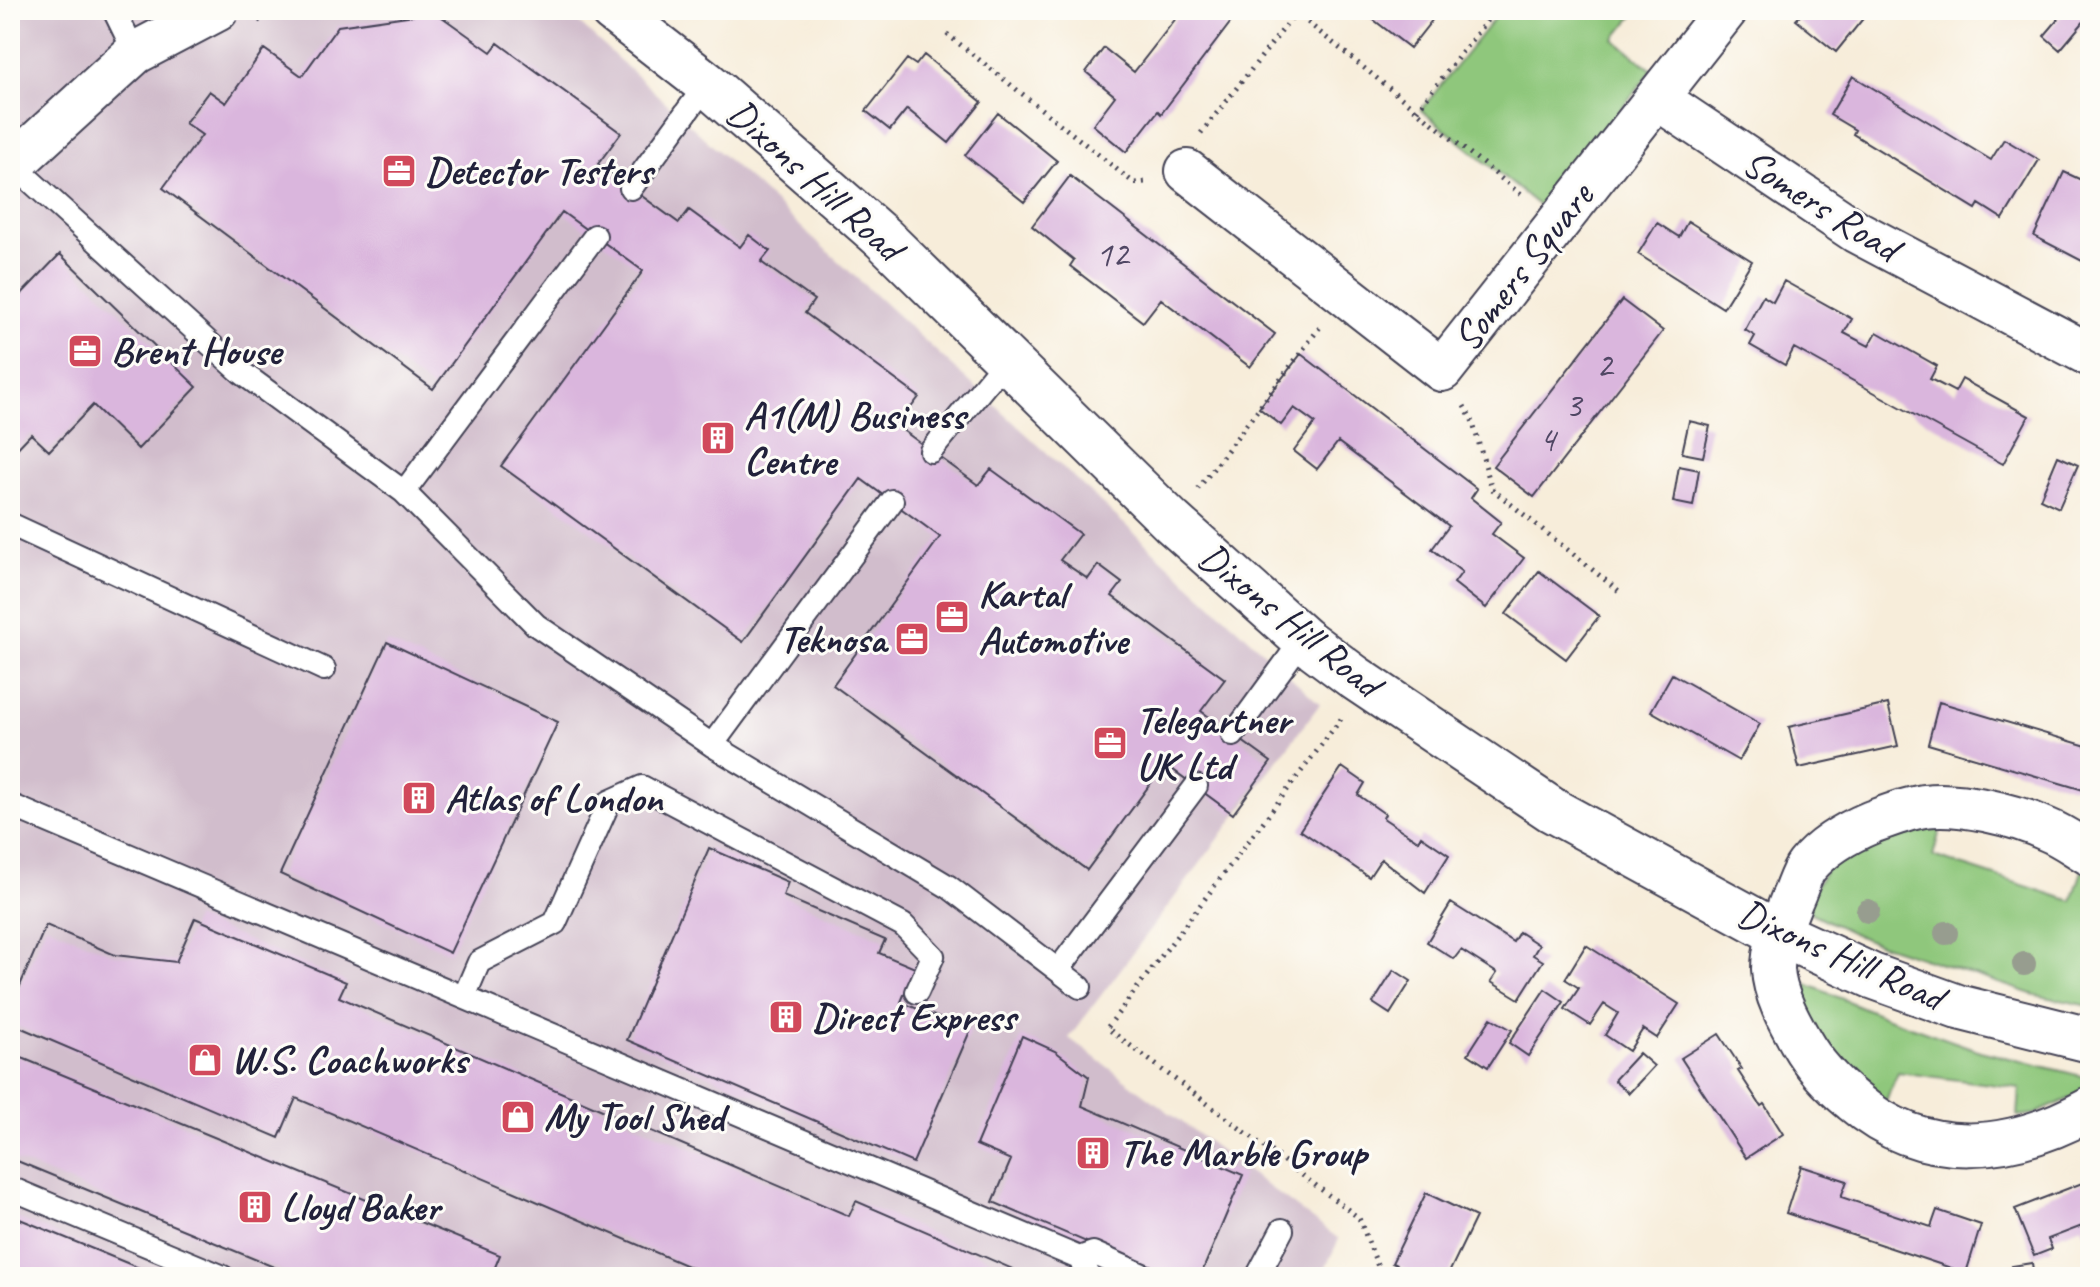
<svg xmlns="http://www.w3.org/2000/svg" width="2100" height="1287" viewBox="0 0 2100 1287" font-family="Caveat,sans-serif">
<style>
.industrial{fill:#d1bdcc}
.green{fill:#8fc77b;stroke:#58745b;stroke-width:2}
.building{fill:#dab6dd}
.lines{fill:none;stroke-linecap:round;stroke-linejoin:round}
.lane-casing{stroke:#424053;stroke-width:26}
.street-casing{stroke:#424053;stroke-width:46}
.secondary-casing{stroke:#424053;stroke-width:48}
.path{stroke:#424053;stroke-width:5;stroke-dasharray:2 6;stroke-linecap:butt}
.lane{stroke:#fff;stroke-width:22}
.street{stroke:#fff;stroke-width:42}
.secondary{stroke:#fff;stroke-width:44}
.tree{fill:#979d8f}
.labels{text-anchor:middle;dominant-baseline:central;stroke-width:6;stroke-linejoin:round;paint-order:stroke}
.number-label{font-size:36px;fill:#504764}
.poi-label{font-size:40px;font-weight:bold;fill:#22223b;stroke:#fdfcf7;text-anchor:start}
.street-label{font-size:40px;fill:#22223b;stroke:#fdfcf7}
</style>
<rect width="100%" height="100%" fill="#fdfcf7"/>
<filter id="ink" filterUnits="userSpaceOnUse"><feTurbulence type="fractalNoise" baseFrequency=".0125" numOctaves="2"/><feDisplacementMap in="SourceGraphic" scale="16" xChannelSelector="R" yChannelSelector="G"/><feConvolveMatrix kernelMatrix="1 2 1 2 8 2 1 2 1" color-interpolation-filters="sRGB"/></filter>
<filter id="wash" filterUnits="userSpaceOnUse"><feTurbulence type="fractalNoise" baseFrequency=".006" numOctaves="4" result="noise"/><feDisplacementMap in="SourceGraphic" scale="32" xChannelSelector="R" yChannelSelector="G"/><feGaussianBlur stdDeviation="1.8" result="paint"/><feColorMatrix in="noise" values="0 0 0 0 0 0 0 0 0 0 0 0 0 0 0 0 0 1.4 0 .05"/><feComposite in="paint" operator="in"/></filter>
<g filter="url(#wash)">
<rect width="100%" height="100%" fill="#f7edda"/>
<path class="industrial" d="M10,10H565L1320,704L1069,1038L1339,1239L1321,1277H10Z"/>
<path class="green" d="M1501,10H1638L1614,39L1652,70L1542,208L1421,110Z
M1920,823L1941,826L1933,856L2072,901L2082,871L2090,867V1006L2035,995L1865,939L1811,913L1806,901L1838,852Z
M1804,983L1888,1018L1980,1051L2090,1078V1089L2035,1114L2018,1116L2020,1088L1898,1072L1885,1103L1832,1057L1794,987Z"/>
<g id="blocks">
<path class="building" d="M1169,10H1240L1161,114L1158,111L1126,152L1093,125L1115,96L1086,72L1104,48L1134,72L1177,17Z
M1361,10H1440L1410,48Z
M1805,10H1870L1836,52L1796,20Z
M2066,10H2076L2086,19L2060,50L2044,36Z
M435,12L491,52L498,43L621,133L598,164L679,223L689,210L740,247L749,235L770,251L761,262L814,300L805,313L919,397L897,426L978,485L991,469L1080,534L1060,560L1088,579L1098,565L1122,583L1112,596L1225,679L1201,711L1271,762L1233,814L1165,764L1087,870L833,685L940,537L861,479L743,642L501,466L643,271L562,212L433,389L163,188L202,135L185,123L209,91L226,103L264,49L302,76L338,26Z
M924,55L982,102L949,143L907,109L890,130L866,111L907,59L916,65Z
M1853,76L1991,160L2004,139L2039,160L2003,219L1979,204L1976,209L1853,134L1855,130L1830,115Z
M998,113L1057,161L1024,202L965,155Z
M2064,172L2090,184V265L2034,236Z
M1070,176L1275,334L1250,367L1161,299L1143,322L1070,266L1074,260L1032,226Z
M1688,221L1752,261L1723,308L1638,254L1657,223L1679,237Z
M60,254L197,387L138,449L93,405L49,451L31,434L10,456V306Z
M1784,281L1852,319L1844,333L1869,346L1877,332L1937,366L1930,379L1940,384L1955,392L1962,379L2029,416L2003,464L1794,348L1785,365L1750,345L1755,336L1745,330L1763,296L1773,302Z
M1622,300L1663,331L1534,497L1493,466Z
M1301,354L1477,489L1471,498L1501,522L1492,534L1524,558L1486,608L1454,583L1462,572L1432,549L1449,526L1338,442L1317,469L1294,451L1315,423L1294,408L1281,425L1259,408Z
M1689,421L1710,426L1703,457L1682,453Z
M2058,456L2078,465L2059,508L2040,499Z
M1679,466L1699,470L1693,506L1673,502Z
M1539,571L1599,616L1566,659L1506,614Z
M387,642L558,722L450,953L280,874Z
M1672,674L1760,724L1739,761L1651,711Z
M1939,702L2090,747V792L1928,744Z
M1888,704L1898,746L1799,768L1789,727Z
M1342,767L1365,783L1358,795L1385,814L1383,818L1418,841L1421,836L1449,855L1425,893L1381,859L1369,877L1300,830Z
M709,848L788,882L783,896L885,940L879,953L915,968L901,1002L970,1031L913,1163L627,1040Z
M1451,903L1513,942L1519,932L1539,945L1533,955L1543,961L1519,999L1491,982L1497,973L1461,950L1454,959L1427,942Z
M195,918L346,982L339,997L849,1216L856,1201L1031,1277H713L296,1098L279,1138L10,1023V1009L46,925L115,955L176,962Z
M1586,945L1679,1004L1657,1038L1643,1029L1629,1051L1605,1035L1618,1013L1604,1004L1590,1025L1565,1009L1579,988L1565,979Z
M1394,970L1411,981L1390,1014L1373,1003Z
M1545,989L1564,1002L1528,1056L1509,1043Z
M1491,1018L1512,1030L1488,1067L1468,1054Z
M1719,1034L1742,1069L1738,1071L1761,1106L1764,1104L1783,1134L1746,1158L1681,1058Z
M1022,1036L1055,1051L1089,1077L1082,1106L1243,1175L1200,1277H1168L993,1202L1011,1160L976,1145Z
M10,1053L500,1255L491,1277H298L10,1158Z
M1639,1053L1654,1066L1629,1093L1614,1080Z
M1801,1166L1847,1181L1841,1197L1931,1227L1937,1210L1981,1225L1966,1273L1786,1213Z
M2090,1180V1246L2082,1226L2048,1239L2052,1249L2034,1256L2015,1209Z
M1426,1193L1476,1217L1447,1277H1423L1392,1263Z
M10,1215L161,1277H10Z
M2032,1263L2034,1277H2014L2012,1266Z"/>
</g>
</g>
<g filter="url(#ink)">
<use href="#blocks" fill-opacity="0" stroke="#424053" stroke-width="2"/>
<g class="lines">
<g class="lane-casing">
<path id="lane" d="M114,10L135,53
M12,164L241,372L404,492L536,625L712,745L949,887L1080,987
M631,188L707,84
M931,451L1006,360
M404,492L595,236
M10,524L324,669
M1233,735L1303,639
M712,745L892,501
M10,805L1079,1258L1090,1277
M1058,970L1196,786
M464,997L479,962L555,923L609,802L642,787L903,925L933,956L917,992
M10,1188L223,1277
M1079,1258L1093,1253L1147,1277
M1257,1277L1282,1230"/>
</g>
<g class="street-casing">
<path id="street" d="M1657,98L1857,232L2090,355
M10,167L135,53L217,10
M1187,171L1442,370L1726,10
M2090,854C2076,846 2063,836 2048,830C2016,815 1959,801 1924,806C1906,809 1888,816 1872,822C1848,832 1823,846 1807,866C1800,875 1797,889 1792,899C1783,922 1773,944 1773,969C1774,994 1789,1021 1801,1042C1814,1065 1832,1084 1853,1101C1925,1163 2012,1152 2090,1109"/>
</g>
<g class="secondary-casing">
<path id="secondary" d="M612,10L707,84L883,238L1172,522L1303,639L1354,677L1552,810L1778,933L1872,976L1958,1007L2090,1040"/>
</g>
<path class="path" d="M258,21L282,10
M947,34L1134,183L1146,182
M1417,110L1495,10
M1201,133L1296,13L1524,197
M1464,406L1472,420L1492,489L1619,591
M1198,489L1320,327
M1341,719L1107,1028L1359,1218L1382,1277"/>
<use href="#lane" class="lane"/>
<use href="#street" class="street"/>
<use href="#secondary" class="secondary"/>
</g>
<g class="tree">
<circle cx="1868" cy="911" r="12"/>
<circle cx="1946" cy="933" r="12"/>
<circle cx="2024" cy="964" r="12"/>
</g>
</g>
<defs>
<g id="office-square" transform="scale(1.8)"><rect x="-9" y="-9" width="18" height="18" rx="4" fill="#d1495b" stroke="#fdfcf7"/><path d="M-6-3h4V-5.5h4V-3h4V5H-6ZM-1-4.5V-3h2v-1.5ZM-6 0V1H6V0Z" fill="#fff"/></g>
<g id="building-square" transform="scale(1.8)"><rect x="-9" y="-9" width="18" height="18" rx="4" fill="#d1495b" stroke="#fdfcf7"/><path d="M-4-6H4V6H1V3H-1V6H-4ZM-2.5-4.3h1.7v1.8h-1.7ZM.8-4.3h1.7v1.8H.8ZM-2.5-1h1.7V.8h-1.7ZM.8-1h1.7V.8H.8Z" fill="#fff"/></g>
<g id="shop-square" transform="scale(1.8)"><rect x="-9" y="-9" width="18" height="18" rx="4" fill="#d1495b" stroke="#fdfcf7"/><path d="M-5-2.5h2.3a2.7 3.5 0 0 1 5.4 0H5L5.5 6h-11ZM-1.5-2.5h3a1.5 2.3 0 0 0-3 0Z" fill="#fff"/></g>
</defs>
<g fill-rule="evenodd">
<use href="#office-square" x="399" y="171"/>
<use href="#office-square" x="85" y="351"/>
<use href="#building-square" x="718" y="438"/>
<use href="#office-square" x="952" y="617"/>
<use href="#office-square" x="912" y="639"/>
<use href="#office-square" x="1110" y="743"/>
<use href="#building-square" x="419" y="798"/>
<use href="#building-square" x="786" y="1017"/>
<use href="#shop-square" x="205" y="1060"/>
<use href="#shop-square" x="518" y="1117"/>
<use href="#building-square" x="1093" y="1153"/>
<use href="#building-square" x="255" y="1207"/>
</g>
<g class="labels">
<g class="number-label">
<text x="1112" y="254">12</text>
<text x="1604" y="365">2</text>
<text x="1573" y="405">3</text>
<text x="1547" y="439">4</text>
</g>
<g class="poi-label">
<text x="425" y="171">Detector Testers</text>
<text x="111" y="351">Brent House</text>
<text x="744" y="415">A1(M) Business<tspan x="744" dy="46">Centre</tspan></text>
<text x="978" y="594">Kartal<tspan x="978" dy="46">Automotive</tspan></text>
<text x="886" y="639" text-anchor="end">Teknosa</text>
<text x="1136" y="720">Telegartner<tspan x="1136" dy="46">UK Ltd</tspan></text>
<text x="445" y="798">Atlas of London</text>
<text x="812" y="1017">Direct Express</text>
<text x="231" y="1060">W.S. Coachworks</text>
<text x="544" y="1117">My Tool Shed</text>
<text x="1119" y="1153">The Marble Group</text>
<text x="281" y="1207">Lloyd Baker</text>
</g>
<g class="street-label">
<text transform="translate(815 180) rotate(42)">Dixons Hill Road</text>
<text transform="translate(1821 205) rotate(32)">Somers Road</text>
<text transform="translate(1523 267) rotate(-52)">Somers Square</text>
<text transform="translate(1290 620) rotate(39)">Dixons Hill Road</text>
<text transform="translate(1841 955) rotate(24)">Dixons Hill Road</text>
</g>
</g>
<rect width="2100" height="1287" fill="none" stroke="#fdfcf7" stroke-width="40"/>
</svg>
